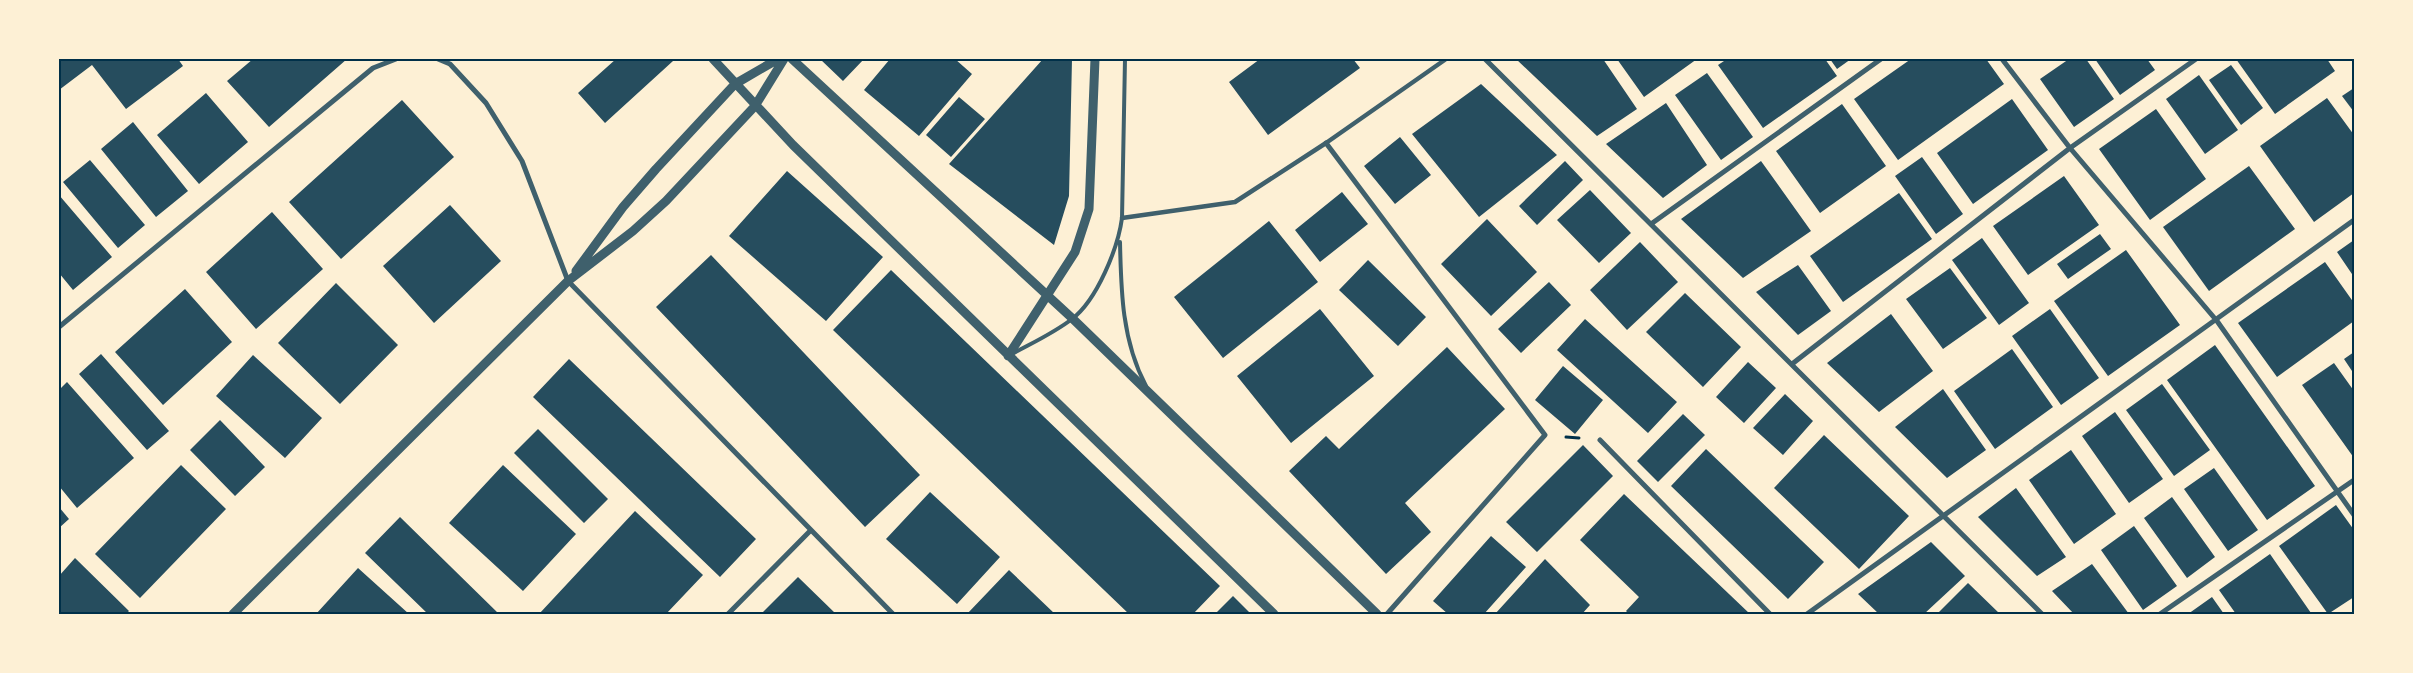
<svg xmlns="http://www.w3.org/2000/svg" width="2413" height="673" viewBox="0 0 2413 673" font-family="'Roboto Condensed',sans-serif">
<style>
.building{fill:#264d5e}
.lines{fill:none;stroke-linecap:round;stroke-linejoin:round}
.path{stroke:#003049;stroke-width:3}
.service{stroke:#3f606c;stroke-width:4}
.pedestrian{stroke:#3f606c;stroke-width:4.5}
.minor{stroke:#3f606c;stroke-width:5}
.tertiary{stroke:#3f606c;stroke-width:9}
.neatline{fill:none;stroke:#003049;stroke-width:2}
</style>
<rect width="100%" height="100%" fill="#fdf0d5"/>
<path class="building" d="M59,59H178L183,66L126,109L92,65L59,90Z
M253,59H347L269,127L227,81Z
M616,59H671L673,61L605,123L578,93Z
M820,59H864L843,81Z
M890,59H955L972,74L919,136L864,90Z
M1043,59H1072L1069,196L1054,245L949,164Z
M1260,59H1353L1360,68L1268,135L1229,82Z
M1516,59H1603L1637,109L1597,136Z
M1617,59H1697L1644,97Z
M1727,59H1825L1837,76L1763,128L1718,65Z
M1830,59H1851L1837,69Z
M1911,59H1986L2004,84L1898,160L1854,99Z
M2069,59H2086L2114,99L2074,127L2040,79Z
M2095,59H2147L2155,70L2120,95Z
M2236,59H2327L2335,71L2275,114Z
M2231,65L2263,108L2241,125L2209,80Z
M1707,73L1753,137L1721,160L1675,95Z
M2199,75L2238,130L2205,154L2166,99Z
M1481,84L1557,155L1479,217L1412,134Z
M2354,88V112L2342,96Z
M206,93L248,142L199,184L157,135Z
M959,97L985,119L951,157L926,135Z
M2327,98L2354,135V193L2314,222L2260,146Z
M2012,99L2048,150L1973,204L1937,153Z
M402,100L454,157L341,259L289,202Z
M1666,103L1707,165L1663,198L1606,144Z
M1842,104L1886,166L1820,213L1776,151Z
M2156,109L2206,179L2150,220L2099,149Z
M133,122L188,191L156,217L101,149Z
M1400,137L1431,175L1395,204L1364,166Z
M1922,157L1963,214L1936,234L1895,176Z
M90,160L145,225L118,248L63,182Z
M1565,161L1583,180L1537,225L1519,206Z
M1761,161L1811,231L1743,278L1681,219Z
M2249,166L2295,229L2209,291L2163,227Z
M787,171L883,257L826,321L729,236Z
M2064,176L2099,225L2028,275L1993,226Z
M1590,190L1631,233L1599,263L1557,220Z
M1342,192L1368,224L1320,262L1295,230Z
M1899,193L1932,239L1843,302L1810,256Z
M59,195L112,257L73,290L59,273Z
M450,205L501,261L434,323L383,266Z
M272,212L323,269L256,329L206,272Z
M1487,219L1537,272L1491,316L1441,264Z
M1269,221L1318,282L1223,358L1174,297Z
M2100,234L2111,249L2068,279L2057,264Z
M1982,238L2029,303L1999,325L1952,260Z
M2354,240V277L2337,252Z
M1640,242L1678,282L1627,330L1590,290Z
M2126,250L2180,325L2108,376L2054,301Z
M711,255L920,475L865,527L656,307Z
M1368,260L1426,317L1398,346L1339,290Z
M2325,262L2354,303V321L2277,377L2238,323Z
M1798,265L1831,311L1798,335L1756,292Z
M1950,268L1987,318L1943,349L1906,299Z
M891,270L1220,586L1193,614H1129L833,330Z
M1549,282L1571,305L1521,353L1498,329Z
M336,283L398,345L340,404L278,343Z
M185,289L232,342L163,405L115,352Z
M1685,293L1741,347L1703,387L1646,332Z
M1320,309L1374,376L1291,443L1237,376Z
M2050,309L2099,378L2061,405L2012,336Z
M1891,314L1933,371L1879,412L1827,363Z
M1585,319L1677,402L1648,433L1557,350Z
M2215,345L2315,486L2267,520L2167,380Z
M1447,347L1505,409L1405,503L1431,532L1386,574L1289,471L1326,436L1339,449Z
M2012,349L2053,407L1995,449L1954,391Z
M2354,352V374L2344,359Z
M101,354L169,431L147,450L79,374Z
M253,355L322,418L285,458L216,396Z
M569,359L756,539L720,577L533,397Z
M1748,362L1776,388L1744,423L1716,397Z
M2334,363L2354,391V458L2302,385Z
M1563,366L1603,400L1575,434L1535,400Z
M67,382L134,458L77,508L59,486V390Z
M2162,384L2210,450L2174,476L2126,410Z
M1943,389L1986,450L1947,478L1895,427Z
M1785,394L1813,421L1783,455L1753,428Z
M2115,412L2163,479L2129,503L2082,436Z
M1683,414L1705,435L1658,482L1637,461Z
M220,420L265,467L235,496L190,450Z
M538,429L608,499L584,523L514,453Z
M1824,435L1909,516L1859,569L1774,488Z
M1583,445L1613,476L1537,552L1506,522Z
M1706,449L1824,562L1788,599L1671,486Z
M2071,450L2116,514L2074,544L2029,480Z
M181,465L226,509L140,598L95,554Z
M503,465L576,534L523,591L449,523Z
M2214,468L2258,530L2228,551L2184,489Z
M2016,488L2066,557L2037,576L1978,517Z
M930,492L1000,557L957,604L886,539Z
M1624,494L1750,614H1629L1626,611L1639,597L1580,540Z
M2172,497L2215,557L2187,578L2144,518Z
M2336,505L2354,530V597L2328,614L2279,546Z
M59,507L69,519L59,528Z
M635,511L703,575L666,614H539Z
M400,517L499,614H428L365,553Z
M2134,526L2177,586L2143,610L2101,550Z
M1491,536L1526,567L1484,614H1448L1433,601Z
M1931,542L1965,576L1924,614H1879L1858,594Z
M2270,554L2311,613L2310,614H2236L2219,590Z
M75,558L129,611L126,614H59V576Z
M1545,559L1590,605L1582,614H1495Z
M2092,564L2129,614H2074L2052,591Z
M358,568L409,614H316Z
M1009,570L1055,614H967Z
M798,577L836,614H761Z
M1968,583L2000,614H1937Z
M1233,596L1251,614H1215Z
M2212,597L2224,614H2188Z"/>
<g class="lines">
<path class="path" d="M1566,437L1579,438"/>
<path class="service" d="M1120,242C1121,291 1122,341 1146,386
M1012,354C1032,343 1054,333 1072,319C1097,300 1118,248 1122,218L1125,59"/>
<path class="pedestrian" d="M1122,218L1235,202L1326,143L1446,59"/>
<path class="minor" d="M438,59L450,64L486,103L522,161L568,281L893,614
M1485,59L2042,614
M2002,59L2070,148L2217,321L2354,515
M1326,143L1545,435L1387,614
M1651,224L1881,59
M59,327L373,68L396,59
M1792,364L2070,148L2196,59
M1600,440L1770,614
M728,614L811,530
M1807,614L2354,220
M2160,614L2354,480"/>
<path class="tertiary" d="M713,59L793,145L1274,614
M792,59L1073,319L1377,614
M576,271L623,207L656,169L735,84L778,59
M1008,356L1075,252L1089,209L1095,59
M233,614L568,281L633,231L666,201L755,106L784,59"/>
</g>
<rect width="2413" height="673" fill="none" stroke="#fdf0d5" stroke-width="120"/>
<rect x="60" y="60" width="2293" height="553" class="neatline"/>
</svg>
